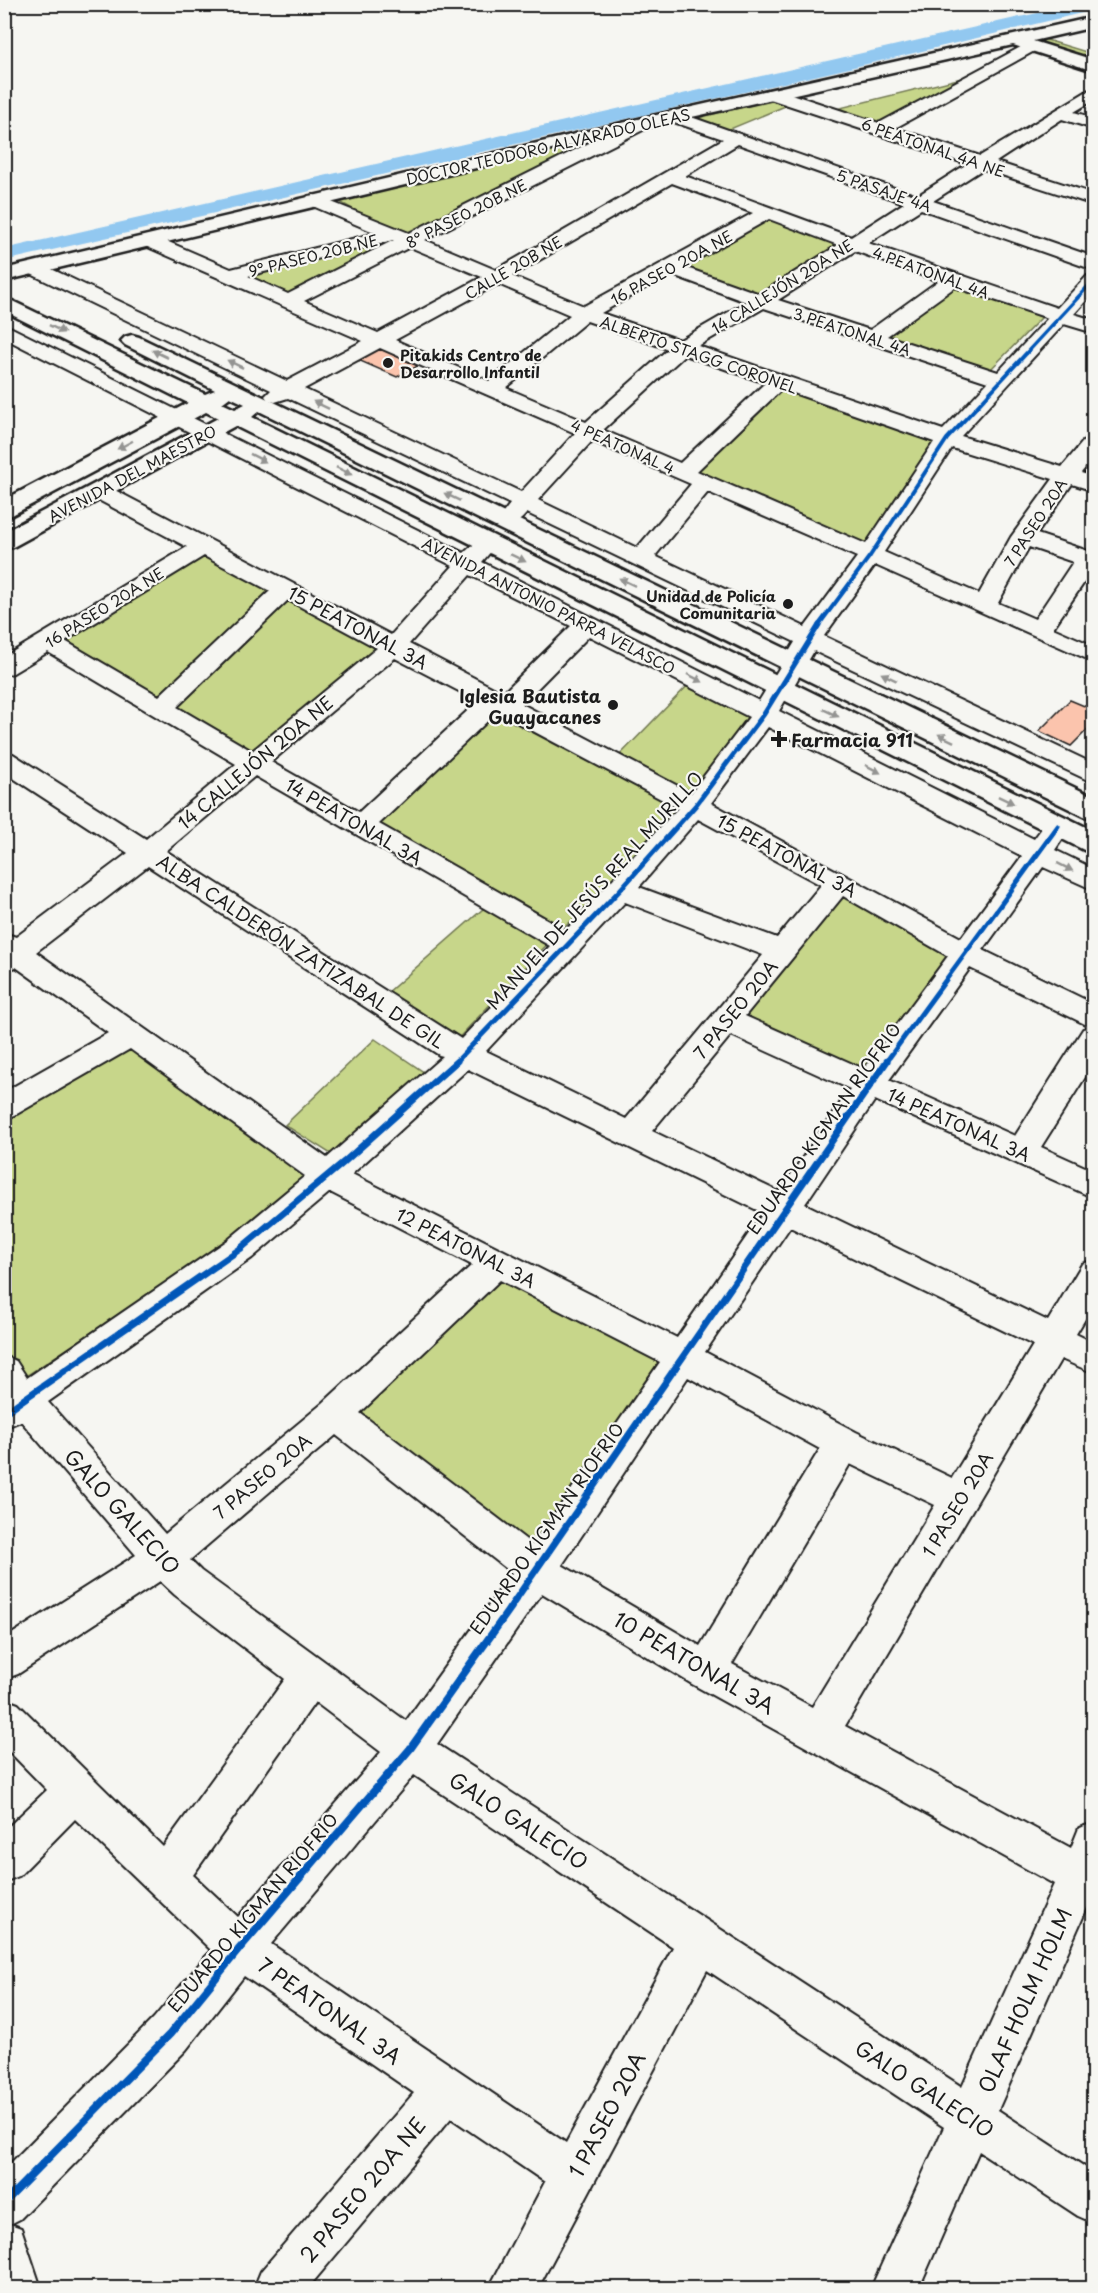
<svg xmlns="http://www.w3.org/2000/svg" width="1098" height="2293" viewBox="0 0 1098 2293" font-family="'Playpen Sans',sans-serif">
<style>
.green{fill:#c7d68a;stroke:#727953;stroke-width:1.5}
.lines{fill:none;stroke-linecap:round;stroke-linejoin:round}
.canal{fill:#92c8f0;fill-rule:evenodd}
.building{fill:#fbc4ad;stroke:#1c1c1c;stroke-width:1.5}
.street-casing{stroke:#1c1c1c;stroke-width:4}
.secondary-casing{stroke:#1c1c1c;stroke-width:5}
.street{fill:#f6f6f2;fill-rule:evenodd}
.secondary{fill:#f6f6f2;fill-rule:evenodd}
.cycleway-far3-casing{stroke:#f6f6f2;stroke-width:6}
.cycleway-far2-casing{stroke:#f6f6f2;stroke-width:8}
.cycleway-far1-casing{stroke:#f6f6f2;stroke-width:10}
.cycleway-casing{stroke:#f6f6f2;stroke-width:12}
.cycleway-far3{stroke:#0057b8;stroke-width:4}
.cycleway-far2{stroke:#0057b8;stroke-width:5}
.cycleway-far1{stroke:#0057b8;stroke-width:7}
.cycleway{stroke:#0057b8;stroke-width:8}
.oneway{fill:#949492}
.poi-dot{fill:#1c1c1c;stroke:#f6f6f2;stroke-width:2}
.labels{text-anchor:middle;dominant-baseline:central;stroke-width:4.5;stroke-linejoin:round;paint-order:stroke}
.far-street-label{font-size:15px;fill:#1c1c1c;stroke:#f6f6f2}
.far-poi-label{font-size:15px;font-weight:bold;fill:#1c1c1c;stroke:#f6f6f2;text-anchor:start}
.street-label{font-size:18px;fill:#1c1c1c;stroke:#f6f6f2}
.poi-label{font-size:18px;font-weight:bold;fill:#1c1c1c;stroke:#f6f6f2;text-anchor:end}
.near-street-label{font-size:21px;fill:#1c1c1c;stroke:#f6f6f2}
</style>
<rect width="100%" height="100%" fill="#f6f6f2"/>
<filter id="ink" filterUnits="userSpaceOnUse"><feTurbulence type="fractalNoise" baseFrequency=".0167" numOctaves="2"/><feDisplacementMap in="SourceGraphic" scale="12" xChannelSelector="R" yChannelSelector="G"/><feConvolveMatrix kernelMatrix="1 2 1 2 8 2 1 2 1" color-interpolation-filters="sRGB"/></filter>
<g filter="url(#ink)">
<path class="green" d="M1040,38L1093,54V63L1035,43V40Z
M978,74L881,127L832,110Z
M776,99L790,104L723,132L693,119Z
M614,137L289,301L230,276L400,235L338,201Z
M766,213L851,243L762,301L670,268Z
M945,282L1042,317L989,371L876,335Z
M779,381L947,439L870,556L682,473Z
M203,546L393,646L256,762L49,641Z
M695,678L764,714L695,806L554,937L450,1047L378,1001L492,901L362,825L494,699L613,762Z
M839,882L967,954L870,1084L726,1020Z
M131,1034L328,1176L5,1390L4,1107Z
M375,1039L425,1073L342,1161L285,1125Z
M497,1262L682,1357L537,1570L335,1414Z"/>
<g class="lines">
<path class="canal" d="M1077,4H1094V10L889,59L4,261V249Z"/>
</g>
<path class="building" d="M379,348L418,366L397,377L358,360Z
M1070,700L1094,710V723L1071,746L1039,731Z"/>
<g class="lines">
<g class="street-casing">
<path id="street" d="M1032,41L1040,46L1038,49L895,128L980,156L1094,87V100L1074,112L1094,118V129L1062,119L996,162L1094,194V205L983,169L933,201L1094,257V270L921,209L868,243L1057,308L1087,276L1094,274V292L1074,314L1094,320V333L1064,324L961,436L1062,467L1086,438L1094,437V457L1081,473L1094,477V491L1072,484L1037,534L1094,553V568L1053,628L1094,646V662L875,565L824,636L1094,764V783L814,651L779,711L1034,839C1044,826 1049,815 1068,820L1071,826L1055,850L1094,869V890L1043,867L983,950L1094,1004V1063L1041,1147L1094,1171V1198L875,1100L805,1204L1048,1321L1082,1264L1094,1260V1304L1076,1334L1094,1343V1373L1061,1359L845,1726L1071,1848L1079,1828L1094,1823V1892L998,2110L1094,2173V2223L1078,2216L979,2151L919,2288H871L944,2127L707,1970L538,2288H489L545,2182L451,2118L308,2288H254L261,2271L414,2093L244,1976L186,2050L20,2219L10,2224L21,2228L41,2288H4V2170L154,2018L211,1950L75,1819L19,1876L4,1882V1831L47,1790L4,1746V1699L18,1704L163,1847L285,1679L175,1595L160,1581L18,1674L4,1679V1639L136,1555L21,1421L4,1428V1356L16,1361L27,1378L228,1240L305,1176L130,1049L15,1115L4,1119V1092L108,1033L16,967L4,971V933L16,937L128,853L4,772V752L13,754L146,839L236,764L48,652L13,673L4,675V657L187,547L91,496L88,491L91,486L99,484L107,486L391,635L453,566L4,338V324L464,553C473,544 477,541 489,544L493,549L482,562L759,701L795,642L527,513C519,522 515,525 503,522L500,517L510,504L288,398L275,402L268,400L265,396L271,390L29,273L26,269L29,265H43L287,381L363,341L143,245L141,241L143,237H157L231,269L376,233L308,204L305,200L308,196L314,195L409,233L637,119H649L652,123L649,127L425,240L496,270L723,139L668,120L665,116L668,112L674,111L917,196L967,164L767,98L765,94L767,90H779L879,123ZM738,144L904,203L851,237L685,176ZM672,183L753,213L584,306L512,276ZM769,219L838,245L760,294L684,267ZM394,240L288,294L248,276L393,240ZM410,247L482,277L378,333L304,301ZM855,251L938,281L870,330L778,300ZM670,274L746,302L680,340L601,313ZM498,284L570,315L489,381L395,340ZM955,287L1048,318L998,372L887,336ZM764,308L988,382L943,430L698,346ZM587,321L668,349L586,422L506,388ZM380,348L575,433L521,492L304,389ZM685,355L765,383L680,463L603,430ZM782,389L934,442L866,544L697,471ZM592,441L691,484L637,548L538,500ZM952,448L1053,479L1011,537L979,594L884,552ZM708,492L857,557L805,627L655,556ZM1029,547L1073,562L1035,619L998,603ZM204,556L270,591L159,696L65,641ZM470,575L571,626L503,693L409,644ZM288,600L377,648L252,751L177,707ZM589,636L749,717L691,793L522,704ZM395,658L478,701L359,812L271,762ZM497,712L678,808L566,930L379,824ZM768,727L1022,856L961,938L711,803ZM255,776L550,946L461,1039L166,851ZM698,819L821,885L777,938L639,887ZM148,866L439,1055L443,1056L327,1158L36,952ZM843,896L948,956L864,1069L745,1016ZM625,902L763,955L626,1119L486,1051ZM970,968L1091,1027L1083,1029L1015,1136L889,1080ZM731,1035L850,1089L779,1192L652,1131ZM468,1069L763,1213L677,1338L352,1174ZM330,1192L472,1265L323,1403L165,1534L48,1402L252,1258ZM790,1227L1033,1345L952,1478L856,1432L705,1352ZM500,1280L660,1362L533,1545L360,1413ZM688,1377L820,1449L700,1646L562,1565ZM336,1435L512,1573L406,1721L201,1571L190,1560ZM850,1464L935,1505L812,1707L732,1664ZM542,1593L692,1684L1054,1884L962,2087L437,1744ZM315,1702L381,1752L238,1917L193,1875ZM414,1775L673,1947L566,2143L271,1944Z"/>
</g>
<g class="secondary-casing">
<path id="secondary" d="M1094,17V27L1033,41L1094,60V71L1013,45L643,128L4,281V269L643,118Z
M4,297L205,394L215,390L125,345L121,341L125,337L132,335L139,337L1094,797V818L1084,816L259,411L252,417L1094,831V852L1084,850L235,426L13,547L4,549V532L218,418L206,412L12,515L4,517V500L188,403L4,311ZM230,397L245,404L235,409L222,403Z"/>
</g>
<use href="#street" class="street"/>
<use href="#secondary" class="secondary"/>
<g class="cycleway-far3-casing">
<path id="cycleway-far3" d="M818,626L870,556L947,439L1094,280"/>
</g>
<g class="cycleway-far2-casing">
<path id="cycleway-far2" d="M456,1062L620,890L695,806L764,714L819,625
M886,1062L1058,826"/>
</g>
<g class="cycleway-far1-casing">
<path id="cycleway-far1" d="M4,1413L240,1249L344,1162L457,1061
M509,1609L887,1061"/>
</g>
<g class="cycleway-casing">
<path id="cycleway" d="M4,2203L170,2034L240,1948L410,1749L511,1607"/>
</g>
<use href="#cycleway-far3" class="cycleway-far3"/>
<use href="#cycleway-far2" class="cycleway-far2"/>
<use href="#cycleway-far1" class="cycleway-far1"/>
<use href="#cycleway" class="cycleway"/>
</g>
<defs><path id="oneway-solid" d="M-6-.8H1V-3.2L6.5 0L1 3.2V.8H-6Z" transform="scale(1.5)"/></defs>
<g class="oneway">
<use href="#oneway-solid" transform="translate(57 329) rotate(26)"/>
<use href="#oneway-solid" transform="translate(160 354) rotate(-154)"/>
<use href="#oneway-solid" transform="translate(235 364) rotate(-154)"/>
<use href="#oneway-solid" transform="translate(321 405) rotate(-154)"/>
<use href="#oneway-solid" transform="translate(125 445) rotate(152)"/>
<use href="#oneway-solid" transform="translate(258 458) rotate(27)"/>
<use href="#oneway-solid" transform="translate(344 471) rotate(26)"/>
<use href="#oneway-solid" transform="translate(452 497) rotate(-154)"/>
<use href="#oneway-solid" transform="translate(518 558) rotate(26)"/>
<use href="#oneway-solid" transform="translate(627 582) rotate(-154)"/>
<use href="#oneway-solid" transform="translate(889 677) rotate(-154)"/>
<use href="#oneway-solid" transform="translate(695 678) rotate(27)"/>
<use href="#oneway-solid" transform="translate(831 713) rotate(26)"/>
<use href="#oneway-solid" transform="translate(946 738) rotate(-154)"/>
<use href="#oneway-solid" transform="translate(873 769) rotate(27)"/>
<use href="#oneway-solid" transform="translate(1006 800) rotate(26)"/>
<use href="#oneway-solid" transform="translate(1065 867) rotate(27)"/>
</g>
</g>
<g class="poi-dot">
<circle cx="388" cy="363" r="6"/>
<circle cx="788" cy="604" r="6"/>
<circle cx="613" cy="705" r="6"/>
<path d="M776 730h6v6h6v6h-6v6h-6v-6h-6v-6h6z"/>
</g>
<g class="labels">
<g class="far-street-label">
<text transform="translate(548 146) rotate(-13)">DOCTOR TEODORO ALVARADO OLEAS</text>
<text transform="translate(933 147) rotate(19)">6 PEATONAL 4A NE</text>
<text transform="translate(884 190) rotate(19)">5 PASAJE 4A</text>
<text transform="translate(466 213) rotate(-27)">8° PASEO 20B NE</text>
<text transform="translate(313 255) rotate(-14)">9° PASEO 20B NE</text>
<text transform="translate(513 267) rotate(-30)">CALLE 20B NE</text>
<text transform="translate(671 267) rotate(-29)">16 PASEO 20A NE</text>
<text transform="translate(931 272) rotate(20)">4 PEATONAL 4A</text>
<text transform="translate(782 286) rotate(-32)">14 CALLEJÓN 20A NE</text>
<text transform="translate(852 331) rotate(18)">3 PEATONAL 4A</text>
<text transform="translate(699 354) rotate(19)">ALBERTO STAGG CORONEL</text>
<text transform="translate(623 446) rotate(24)">4 PEATONAL 4</text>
<text transform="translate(132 473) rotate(-28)">AVENIDA DEL MAESTRO</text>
<text transform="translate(1035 522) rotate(-57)">7 PASEO 20A</text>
<text transform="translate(549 605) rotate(27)">AVENIDA ANTONIO PARRA VELASCO</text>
<text transform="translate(104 607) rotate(-32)">16 PASEO 20A NE</text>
</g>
<g class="far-poi-label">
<text x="400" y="354">Pitakids Centro de<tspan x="400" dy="17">Desarrollo Infantil</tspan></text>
<text x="776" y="595" text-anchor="end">Unidad de Policía<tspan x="776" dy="17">Comunitaria</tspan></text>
</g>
<g class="street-label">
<text transform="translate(358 627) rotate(28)">15 PEATONAL 3A</text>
<text transform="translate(255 762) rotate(-40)">14 CALLEJÓN 20A NE</text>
<text transform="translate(354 821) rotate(30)">14 PEATONAL 3A</text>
<text transform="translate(787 855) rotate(28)">15 PEATONAL 3A</text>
<text transform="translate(594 890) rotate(-48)">MANUEL DE JESÚS REAL MURILLO</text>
<text transform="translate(301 951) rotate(33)">ALBA CALDERÓN ZATIZABAL DE GIL</text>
<text transform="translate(735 1009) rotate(-51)">7 PASEO 20A</text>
<text transform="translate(959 1124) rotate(24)">14 PEATONAL 3A</text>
<text transform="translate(823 1128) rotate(-55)">EDUARDO KIGMAN RIOFRIO</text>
<text transform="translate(466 1247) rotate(27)">12 PEATONAL 3A</text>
<text transform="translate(262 1476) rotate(-40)">7 PASEO 20A</text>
<text transform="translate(957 1504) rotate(-59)">1 PASEO 20A</text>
<text transform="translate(546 1528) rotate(-55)">EDUARDO KIGMAN RIOFRIO</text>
<text transform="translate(252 1912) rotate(-50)">EDUARDO KIGMAN RIOFRIO</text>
</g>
<g class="poi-label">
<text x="601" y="695">Iglesia Bautista<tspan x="601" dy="21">Guayacanes</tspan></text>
<text x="791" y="739" text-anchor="start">Farmacia 911</text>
</g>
<g class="near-street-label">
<text transform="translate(123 1511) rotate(48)">GALO GALECIO</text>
<text transform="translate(695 1662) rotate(30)">10 PEATONAL 3A</text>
<text transform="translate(519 1820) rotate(33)">GALO GALECIO</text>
<text transform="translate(1024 2000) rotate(-66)">OLAF HOLM HOLM</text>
<text transform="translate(330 2010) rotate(35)">7 PEATONAL 3A</text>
<text transform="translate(925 2088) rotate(33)">GALO GALECIO</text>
<text transform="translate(606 2114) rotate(-62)">1 PASEO 20A</text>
<text transform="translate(362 2189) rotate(-50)">2 PASEO 20A NE</text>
</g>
</g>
<rect width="1098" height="2293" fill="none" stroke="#f6f6f2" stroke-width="24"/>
<rect x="12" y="12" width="1074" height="2269" fill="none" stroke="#1c1c1c" stroke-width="2" filter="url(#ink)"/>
</svg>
